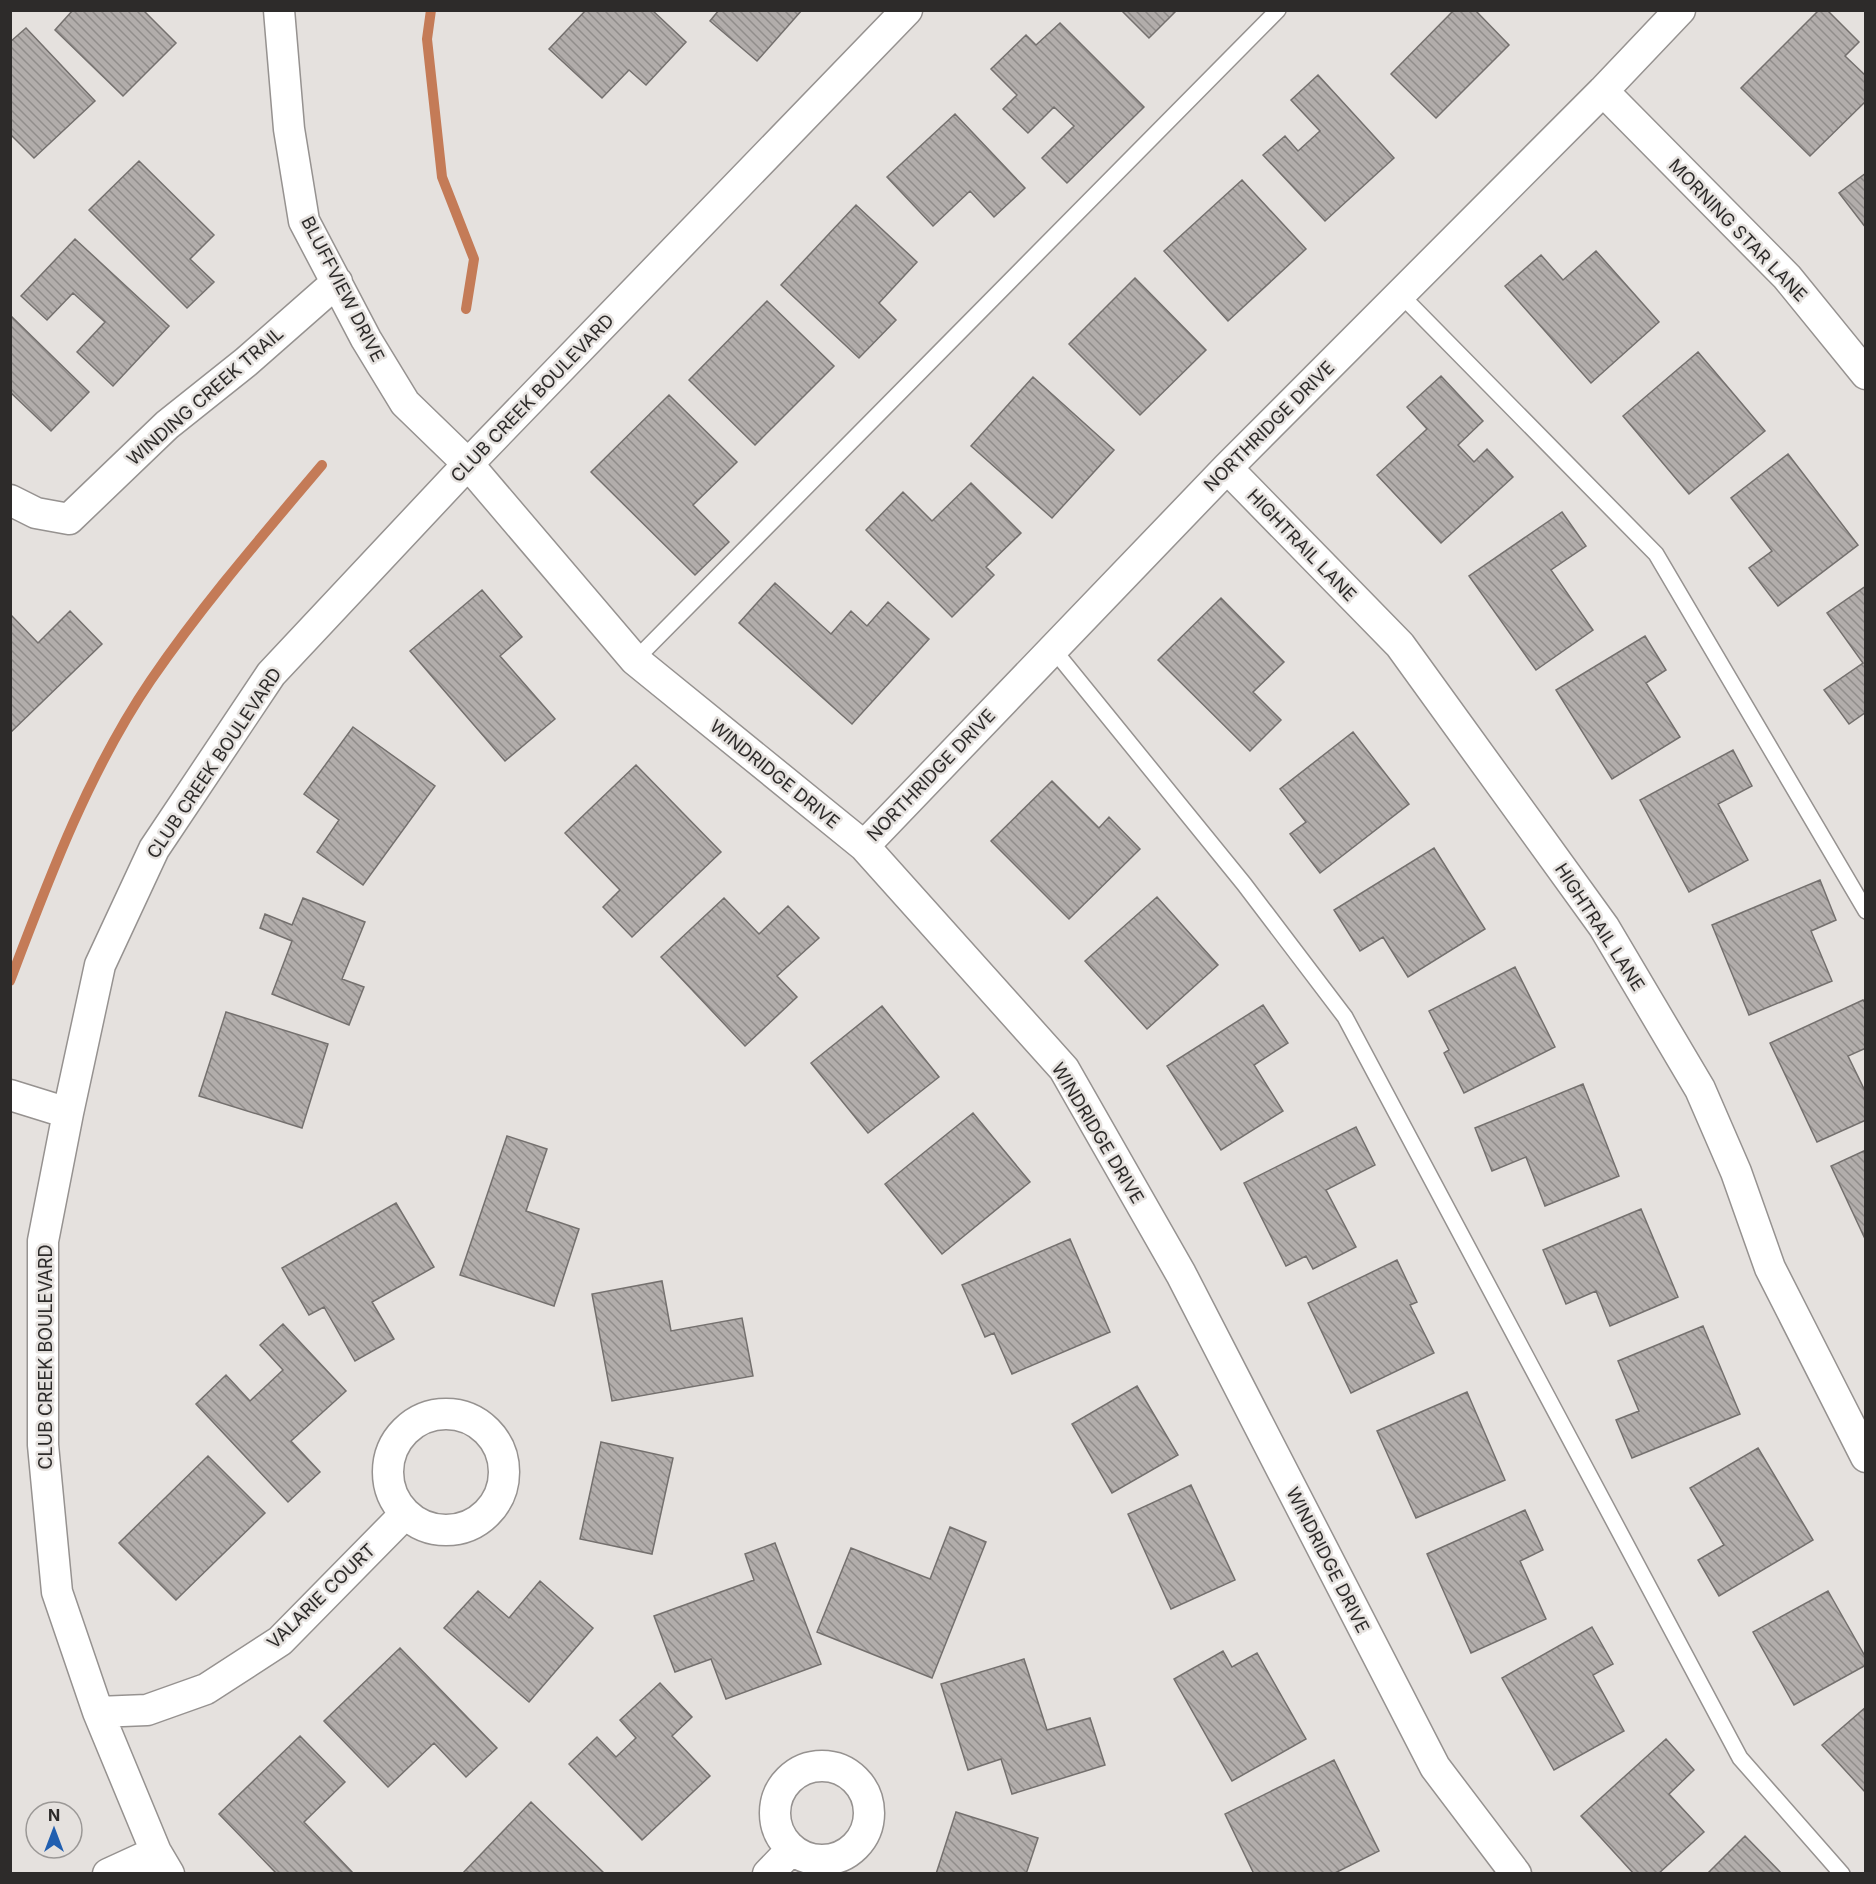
<svg xmlns="http://www.w3.org/2000/svg" width="1876" height="1884" viewBox="0 0 1876 1884" font-family="Inter,sans-serif">
<style>
.lines{fill:none;stroke-linecap:round;stroke-linejoin:round}
.stream{stroke:#c47b57;stroke-width:10}
.building{fill:url(#building-back-hatch);stroke:#74706e;stroke-width:1.5}
.service-casing{stroke:#969290;stroke-width:18}
.minor-casing{stroke:#969290;stroke-width:33}
.service{stroke:#fff;stroke-width:15}
.minor{stroke:#fff;stroke-width:30}
.labels{text-anchor:middle;dominant-baseline:central;stroke-width:5;stroke-linejoin:round;paint-order:stroke}
.street-label{font-size:18px;fill:#2d2b2a;stroke:#e5e1de}
</style>
<defs>
<pattern id="building-back-hatch" width="6" height="6" patternUnits="userSpaceOnUse" patternTransform="scale(1.5)"><rect width="6" height="6" fill="#b2adab"/><path d="M-1 5l2 2M0 0l6 6M5-1l2 2" fill="none" stroke="#918d8b"/></pattern>
</defs>
<rect width="100%" height="100%" fill="#e5e1de"/>
<g class="lines">
<path class="stream" d="M431,10L427,39L442,177L474,259L466,309
M10,981C49,878 89,771 151,680C203,604 263,535 322,465"/>
</g>
<path class="building" d="M73,10H143L176,43L123,96L55,30Z
M586,10H652L686,42L646,85L629,70L602,98L549,49Z
M719,10H802L757,61L710,21Z
M1121,10H1177L1149,38Z
M1454,10H1475L1509,45L1436,118L1391,74Z
M1819,10H1827L1859,42L1845,56L1866,76V101L1810,156L1741,88Z
M1060,23L1144,107L1067,183L1042,158L1074,126L1054,107L1028,133L1003,109L1017,95L991,69L1026,35L1036,45Z
M26,28L95,101L34,158L10,134V42Z
M1318,75L1394,158L1325,221L1263,155L1285,136L1298,151L1320,131L1291,100Z
M955,114L1025,188L994,217L970,191L933,226L887,177Z
M139,161L214,235L190,259L214,282L187,308L89,210Z
M1866,173V228L1839,193Z
M1242,180L1306,249L1228,321L1164,251Z
M856,205L917,262L879,303L896,320L859,358L781,285Z
M75,239L169,326L113,386L77,352L105,322L73,293L47,320L21,296Z
M1596,251L1659,322L1591,383L1505,286L1541,255L1563,280Z
M1135,278L1206,350L1140,415L1069,344Z
M767,301L834,366L755,445L689,380Z
M10,315L89,392L51,431L10,392Z
M1698,352L1765,431L1689,494L1623,416Z
M1441,376L1483,421L1458,445L1474,462L1487,449L1513,477L1441,543L1377,475L1427,429L1407,407Z
M1033,377L1114,450L1052,518L971,446Z
M669,395L737,462L693,505L729,542L695,575L591,472Z
M1788,454L1858,545L1778,606L1749,568L1772,551L1731,498Z
M971,483L1021,533L986,567L994,575L952,617L866,530L903,492L932,521Z
M1562,512L1586,546L1551,570L1593,630L1536,670L1469,576Z
M775,583L831,634L851,611L867,626L888,602L929,639L852,724L739,623Z
M1866,586V712L1849,724L1824,690L1863,663L1827,613Z
M482,590L522,637L500,656L555,719L505,761L410,651Z
M1221,598L1284,662L1253,692L1281,720L1250,751L1158,660Z
M70,611L102,644L10,733V618L12,616L38,643Z
M1645,636L1666,670L1646,683L1680,737L1612,779L1556,690Z
M353,727L435,786L363,885L317,852L339,820L304,794Z
M1353,732L1409,804L1320,873L1290,834L1306,822L1280,789Z
M1733,750L1752,786L1718,804L1748,860L1689,892L1640,800Z
M636,765L721,852L632,937L603,907L620,890L565,833Z
M1052,781L1099,828L1109,817L1140,849L1069,919L991,841Z
M1434,848L1485,929L1408,977L1383,937L1360,951L1334,910Z
M1820,880L1836,920L1811,931L1832,981L1749,1015L1712,925Z
M1157,897L1218,965L1147,1029L1085,961Z
M303,898L365,922L342,979L364,987L349,1025L272,994L292,941L260,928L265,914L292,925Z
M724,898L759,934L788,906L819,938L777,976L797,997L745,1046L661,957Z
M1515,967L1555,1047L1464,1093L1444,1053L1449,1050L1429,1011Z
M1863,1000L1866,1004V1048L1848,1056L1866,1093V1120L1817,1142L1770,1043Z
M1263,1005L1288,1043L1254,1065L1283,1111L1221,1150L1167,1066Z
M882,1006L939,1077L868,1133L811,1063Z
M226,1012L328,1044L302,1128L199,1096Z
M1583,1084L1619,1176L1545,1206L1526,1157L1492,1171L1475,1128Z
M973,1113L1030,1182L942,1254L885,1184Z
M1356,1127L1375,1165L1326,1190L1356,1247L1313,1269L1306,1256L1286,1266L1244,1183Z
M507,1136L547,1149L526,1211L579,1229L554,1306L460,1275Z
M1866,1150V1241L1831,1166Z
M396,1203L434,1267L372,1302L394,1339L355,1361L324,1307L309,1315L282,1268Z
M1641,1209L1678,1297L1610,1326L1596,1291L1566,1304L1543,1250Z
M1070,1239L1110,1332L1012,1374L994,1333L985,1337L962,1285Z
M1397,1260L1417,1302L1410,1305L1434,1353L1351,1393L1308,1303Z
M662,1281L671,1331L742,1318L753,1376L612,1401L592,1294Z
M283,1324L346,1391L291,1441L320,1472L288,1502L196,1404L226,1375L250,1401L283,1370L260,1345Z
M1703,1326L1740,1414L1632,1458L1616,1420L1639,1411L1618,1361Z
M1137,1386L1178,1455L1112,1493L1072,1424Z
M1467,1392L1505,1480L1416,1518L1377,1431Z
M601,1442L673,1458L652,1554L580,1539Z
M1758,1448L1813,1540L1719,1596L1698,1560L1724,1545L1690,1488Z
M208,1456L265,1513L176,1600L119,1543Z
M1191,1485L1235,1580L1171,1609L1128,1514Z
M1525,1510L1543,1550L1520,1561L1546,1619L1471,1653L1427,1554Z
M950,1527L986,1542L932,1678L817,1632L851,1548L930,1579Z
M775,1543L821,1664L726,1699L711,1659L675,1672L654,1616L754,1580L745,1554Z
M540,1581L593,1628L529,1702L444,1628L478,1591L509,1618Z
M1828,1591L1866,1658V1665L1794,1705L1753,1632Z
M1592,1627L1613,1664L1593,1675L1624,1731L1554,1770L1502,1678Z
M400,1648L497,1748L466,1777L434,1743L388,1787L324,1721Z
M1223,1651L1232,1667L1257,1653L1306,1739L1232,1781L1174,1679Z
M1024,1659L1047,1730L1090,1718L1105,1765L1012,1794L1001,1759L968,1770L941,1684Z
M660,1683L692,1717L672,1736L710,1776L642,1840L569,1764L597,1737L616,1757L636,1738L620,1720Z
M1866,1707V1793L1822,1745Z
M300,1736L345,1782L304,1822L354,1874H277L219,1814Z
M1666,1739L1694,1770L1669,1794L1704,1832L1658,1874H1634L1581,1816Z
M1334,1760L1379,1851L1333,1874H1254L1225,1814Z
M531,1802L605,1874H462Z
M956,1812L1038,1838L1026,1874H936Z
M1745,1836L1782,1874H1707Z"/>
<g class="lines">
<g class="service-casing">
<path id="service" d="M1401,295L1656,554L1866,911
M1053,649L1244,884L1345,1017L1740,1758L1842,1874
M635,660L1278,10"/>
</g>
<g class="minor-casing">
<path id="minor" d="M279,10L289,129L304,221L366,339L405,403L468,464L635,660L864,846L1064,1069L1181,1274L1435,1767L1516,1874
M1603,91L1787,277L1866,374
M1227,468L1400,645L1604,927L1700,1089L1736,1172L1770,1268L1866,1457
M10,500L36,513L69,519L167,425L246,362L337,282
M864,846L1227,468L1603,91L1680,10
M10,1095L68,1113
M388 1472a58 58 0 1 1 116 0a58 58 0 1 1-116 0Z
M98,1712L147,1710L206,1689L280,1641L405,1514
M775 1813a47 47 0 1 1 94 0a47 47 0 1 1-94 0Z
M108,1874L156,1852
M169,1874L156,1852L98,1712L57,1592L43,1445V1241L68,1113L100,965L154,849L271,674L468,464L907,10
M768,1874L792,1849"/>
</g>
<use href="#service" class="service"/>
<use href="#minor" class="minor"/>
</g>
<g class="labels">
<g class="street-label">
<text transform="translate(1738 230) rotate(46)">MORNING STAR LANE</text>
<text transform="translate(343 289) rotate(63)">BLUFFVIEW DRIVE</text>
<text transform="translate(205 396) rotate(-41)">WINDING CREEK TRAIL</text>
<text transform="translate(532 398) rotate(-46)">CLUB CREEK BOULEVARD</text>
<text transform="translate(1269 426) rotate(-45)">NORTHRIDGE DRIVE</text>
<text transform="translate(1302 545) rotate(46)">HIGHTRAIL LANE</text>
<text transform="translate(214 763) rotate(-56)">CLUB CREEK BOULEVARD</text>
<text transform="translate(775 774) rotate(39)">WINDRIDGE DRIVE</text>
<text transform="translate(931 775) rotate(-46)">NORTHRIDGE DRIVE</text>
<text transform="translate(1600 927) rotate(57)">HIGHTRAIL LANE</text>
<text transform="translate(1098 1133) rotate(59)">WINDRIDGE DRIVE</text>
<text transform="translate(45 1357) rotate(-90)">CLUB CREEK BOULEVARD</text>
<text transform="translate(1328 1560) rotate(63)">WINDRIDGE DRIVE</text>
<text transform="translate(321 1596) rotate(-44)">VALARIE COURT</text>
</g>
</g>
<rect width="1876" height="1884" fill="none" stroke="#2d2b2a" stroke-width="24"/>
<g transform="translate(54 1830)"><circle r="28" fill="#e5e1de" stroke="#9b9896" stroke-width="1.5"/>
<path d="M0-4.5L10 22L0 15L-10 22Z" fill="#215fb0"/>
<text y="-9" font-size="16" font-weight="bold" text-anchor="middle" fill="#2d2b2a">N</text>
</g>
</svg>
